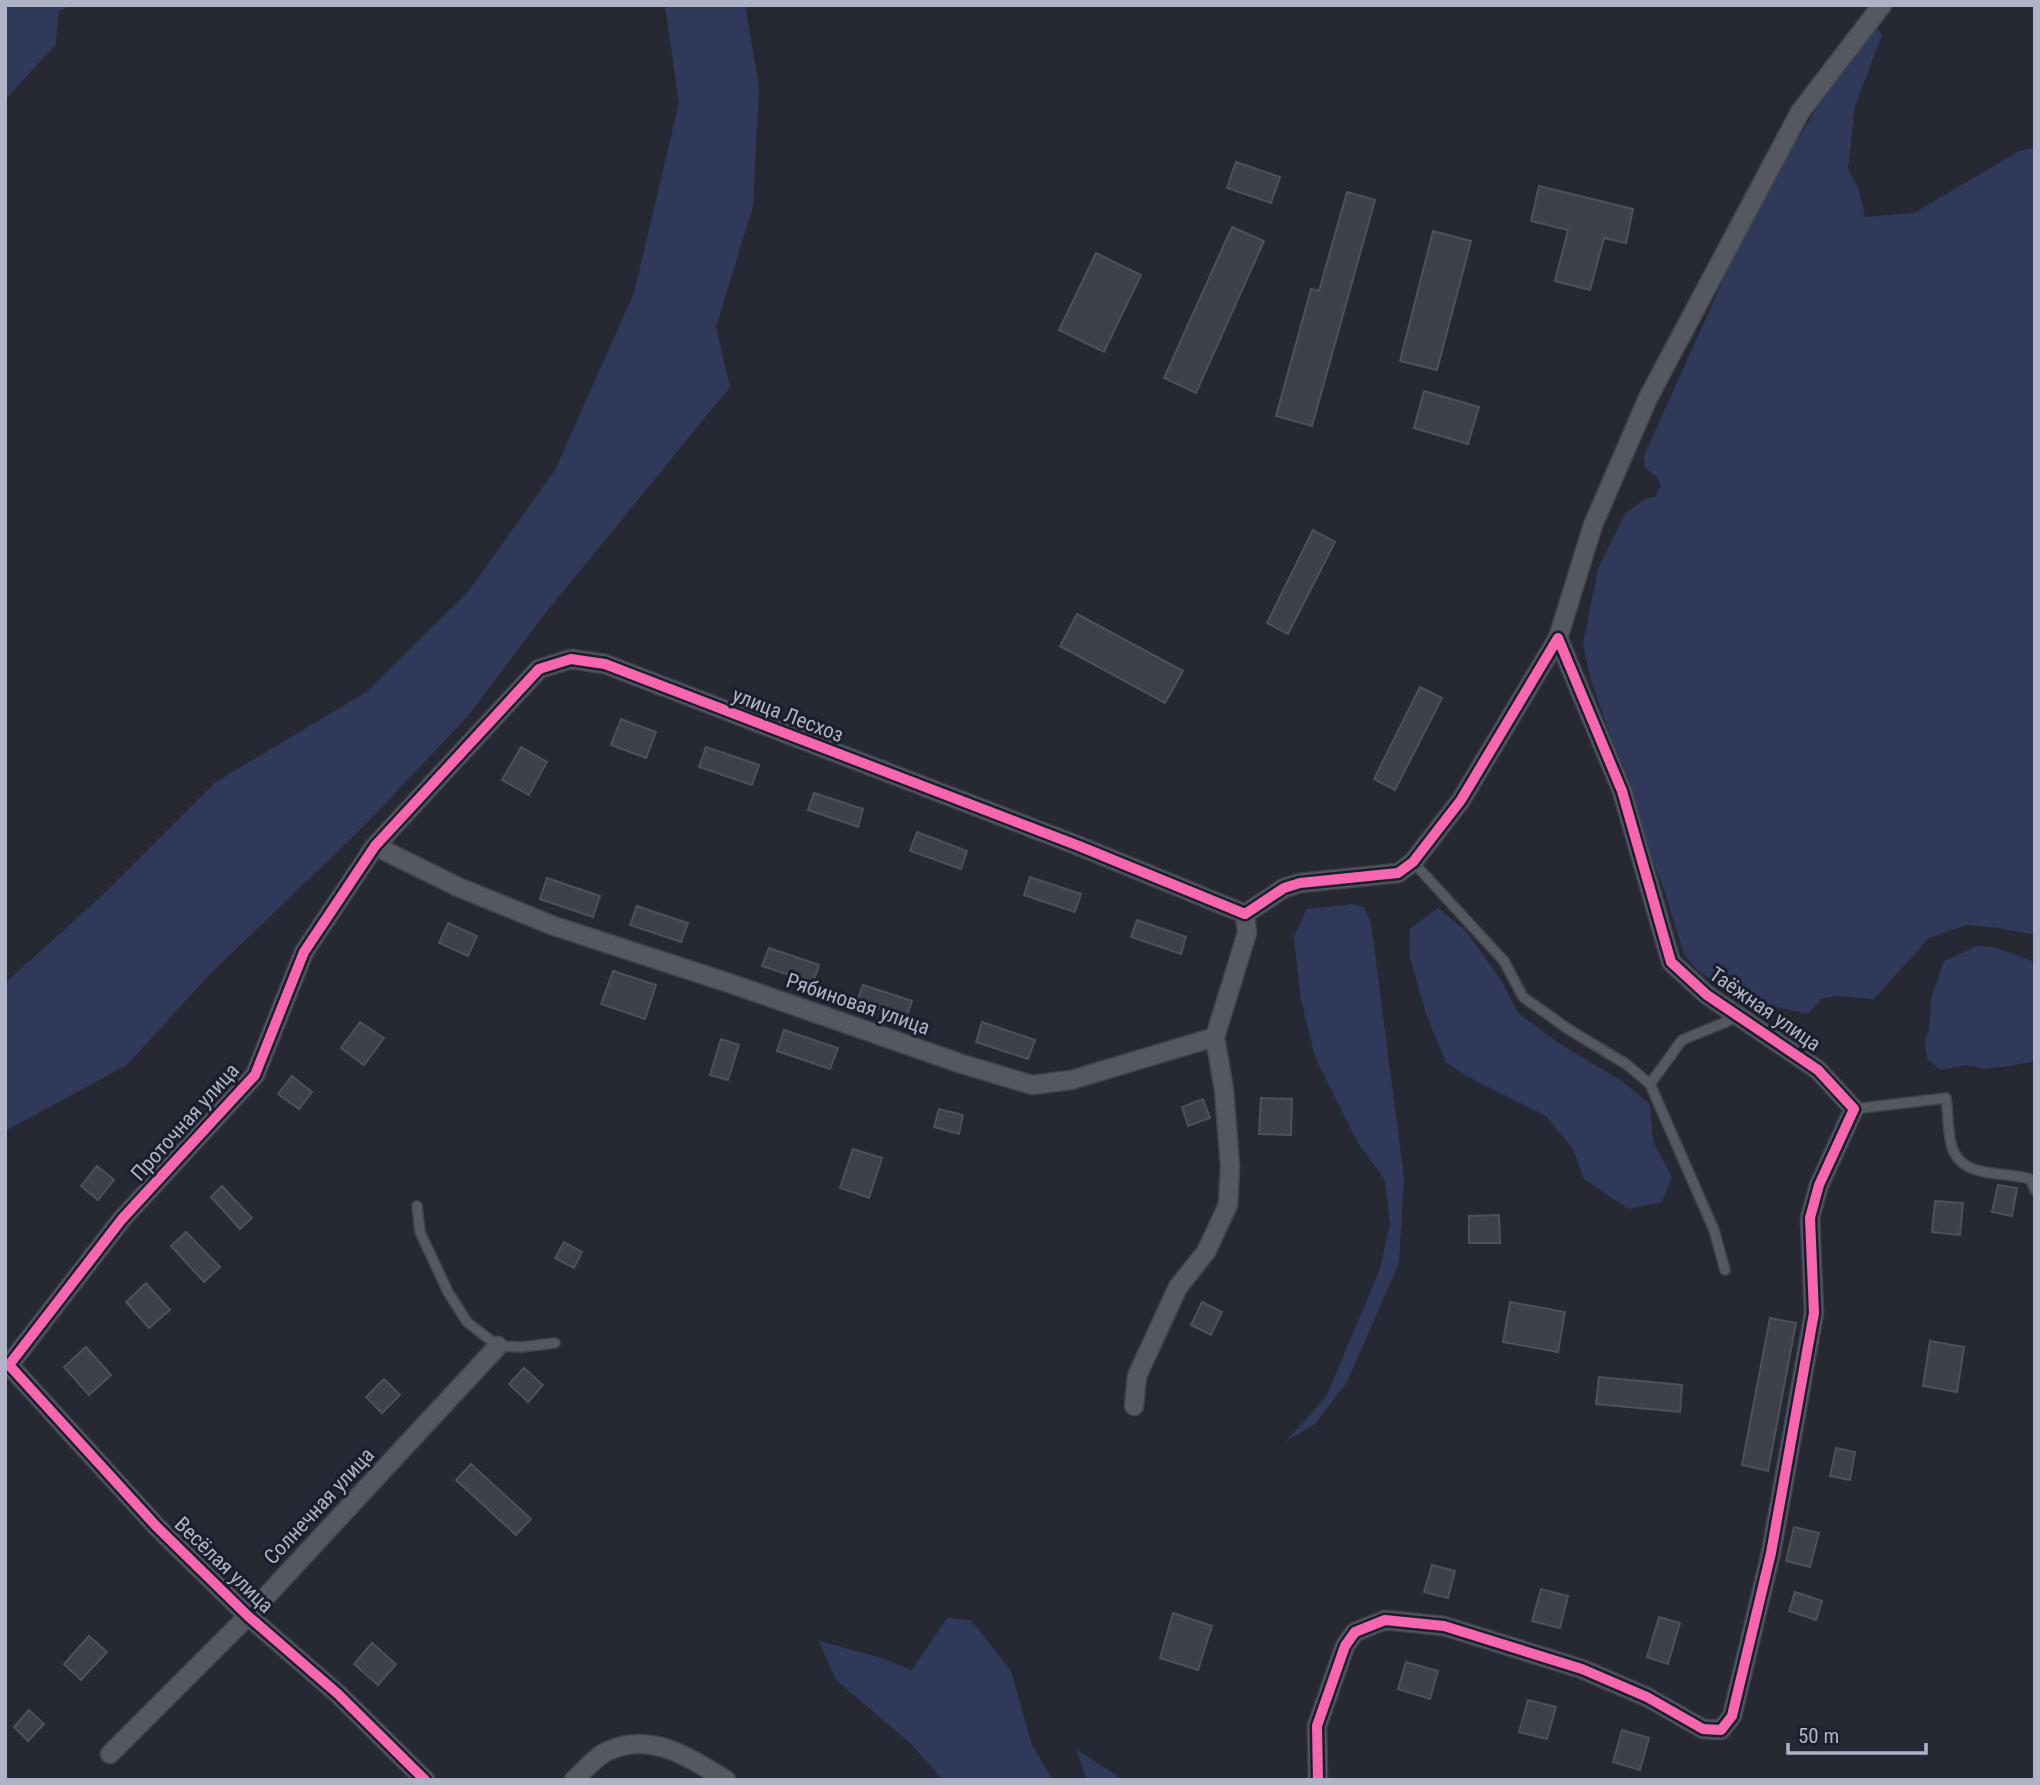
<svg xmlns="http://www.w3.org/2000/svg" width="2040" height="1785" viewBox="0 0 2040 1785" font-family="'Roboto Condensed',sans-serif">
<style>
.water{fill:#31395a}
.building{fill:#3e404a;stroke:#4e505b;stroke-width:2}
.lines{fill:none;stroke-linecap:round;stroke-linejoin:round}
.lane-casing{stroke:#42444c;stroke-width:12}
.street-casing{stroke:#42444c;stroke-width:21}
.lane{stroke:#565861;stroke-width:9}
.street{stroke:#565861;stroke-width:18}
.cycleway-casing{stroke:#1a1e2d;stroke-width:15}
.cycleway{stroke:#f766af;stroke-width:10}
.labels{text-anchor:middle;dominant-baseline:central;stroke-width:6;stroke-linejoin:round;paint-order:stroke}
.street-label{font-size:21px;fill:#afb3c5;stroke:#1a1e2d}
</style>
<rect width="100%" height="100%" fill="#262933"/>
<path class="water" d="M5,5H70L58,12L56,44L5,100Z
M665,5H745L759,87L753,206L716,327L730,387L543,616L468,716L363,827L208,976L127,1065L5,1131V983L106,892L216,782L368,691L469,591L555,470L634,293L679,103Z
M1871,20L1882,35L1855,106L1848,169L1859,190L1865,217L1914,213L2019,151L2035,147V935L1999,928L1967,925L1929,938L1874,999L1836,996L1821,999L1808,1014L1772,1006L1735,987L1717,983L1697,970L1684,954L1665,892L1642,834L1629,780L1616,751L1591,681L1583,644L1598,569L1625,514L1645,499L1655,497L1661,485L1656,476L1645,468L1644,456L1756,207Z
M1352,904L1364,907L1371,923L1404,1178L1399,1263L1347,1382L1315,1424L1285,1442L1326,1397L1380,1269L1390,1223L1385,1180L1358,1143L1315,1057L1300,995L1294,937L1307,909Z
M1438,908L1466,931L1501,980L1518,1013L1563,1046L1622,1081L1650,1104L1653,1141L1672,1177L1662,1202L1628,1209L1584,1179L1573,1149L1546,1116L1466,1076L1446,1062L1426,1014L1410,958V929Z
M1977,946L1993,947L2030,960L2035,964V1061L2009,1066L1984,1069L1967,1065L1941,1070L1927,1059L1925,1040L1929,1029L1931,999L1944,961Z
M947,1618L971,1620L1011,1671L1032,1745L1053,1780H943L910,1743L836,1680L819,1641L878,1657L912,1670Z
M1076,1749L1116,1775L1119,1780H1087Z"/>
<path class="building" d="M1236,162L1280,177L1271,203L1227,188Z
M1539,186L1633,209L1626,243L1604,238L1590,290L1555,281L1568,230L1531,221Z
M1347,192L1375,200L1312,426L1276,416L1311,289L1319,291Z
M1232,227L1264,241L1196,393L1164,378Z
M1433,231L1471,241L1437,370L1400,361Z
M1096,253L1141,275L1104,352L1059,330Z
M1424,391L1479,407L1468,444L1414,428Z
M1313,530L1335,542L1288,634L1267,623Z
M1077,614L1183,671L1165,703L1060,646Z
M1420,687L1442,698L1395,790L1374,779Z
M621,719L656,732L646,758L611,745Z
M521,747L547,762L529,795L502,780Z
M706,747L759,765L752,785L699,767Z
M814,793L863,809L858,827L808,810Z
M917,832L967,851L961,869L910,851Z
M1030,877L1081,894L1075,912L1024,895Z
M547,878L600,896L593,917L540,899Z
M637,906L688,923L681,942L630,925Z
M1137,920L1186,937L1181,954L1131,937Z
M448,923L477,936L468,956L439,943Z
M769,948L819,965L813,983L762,966Z
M613,971L656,985L645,1019L601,1004Z
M863,985L912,1001L906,1018L857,1001Z
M360,1022L384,1038L364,1065L341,1048Z
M982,1022L1035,1040L1028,1059L976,1042Z
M784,1030L838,1048L830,1069L777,1051Z
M721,1039L739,1045L728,1080L710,1075Z
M292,1076L312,1092L299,1109L278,1094Z
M1261,1098L1292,1099L1291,1135L1259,1134Z
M1203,1099L1210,1118L1188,1126L1182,1107Z
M939,1109L963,1115L959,1134L934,1127Z
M853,1149L882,1158L869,1198L840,1188Z
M97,1166L114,1180L98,1200L81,1186Z
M1998,1185L2017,1188L2012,1216L1992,1212Z
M222,1186L252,1218L240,1229L211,1197Z
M1935,1201L1963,1203L1960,1235L1932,1232Z
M1499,1215L1500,1243H1469V1216Z
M186,1232L220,1267L204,1282L171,1246Z
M564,1242L582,1252L574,1268L555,1258Z
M146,1283L170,1310L149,1328L126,1302Z
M1202,1302L1222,1312L1211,1335L1191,1325Z
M1510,1302L1565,1312L1558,1352L1503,1342Z
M1770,1318L1796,1323L1768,1471L1742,1465Z
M1930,1341L1964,1347L1957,1392L1923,1386Z
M86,1347L111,1375L89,1395L64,1367Z
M524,1368L543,1385L528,1402L509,1384Z
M1599,1377L1682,1385L1680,1412L1596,1404Z
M384,1379L400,1395L382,1413L366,1397Z
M1836,1448L1855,1452L1850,1480L1830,1476Z
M471,1464L531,1519L516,1535L456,1480Z
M1794,1527L1819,1533L1810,1567L1786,1561Z
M1432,1565L1455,1571L1448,1598L1424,1592Z
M1541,1589L1568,1596L1560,1628L1532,1621Z
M1795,1592L1822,1601L1816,1620L1789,1611Z
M1173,1613L1212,1626L1198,1670L1160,1658Z
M1659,1617L1680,1623L1668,1664L1647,1657Z
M89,1636L107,1652L81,1680L64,1664Z
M372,1643L396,1664L378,1685L354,1664Z
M1406,1662L1438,1671L1430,1699L1398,1689Z
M1528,1700L1556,1707L1547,1739L1519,1732Z
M29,1710L44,1724L28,1741L14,1727Z
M1622,1730L1649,1738L1640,1770L1613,1762Z"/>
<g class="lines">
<g class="lane-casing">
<path id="lane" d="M1413,862L1504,961L1523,997L1568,1029L1626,1064L1650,1084L1714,1230L1725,1270
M1650,1084L1682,1040L1738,1017
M1854,1109L1946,1098C1951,1136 1943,1168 1991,1173C2005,1175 2016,1175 2030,1179L2035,1190
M417,1206L420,1232L448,1292L467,1322L498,1346L522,1347L555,1343"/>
</g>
<g class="street-casing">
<path id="street" d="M1558,638L1593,525L1648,398L1800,112L1882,5
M375,846L458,887L554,926L732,984L962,1064L1032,1085L1071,1080L1215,1037L1247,933L1245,914
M1245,914L1284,888L1300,883L1398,873L1413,862L1461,800L1558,638L1622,791L1671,962L1707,995L1818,1070L1854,1109L1819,1185L1810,1218L1814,1313L1771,1553L1732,1716L1721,1730L1703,1729L1647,1697L1582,1669L1444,1626L1385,1620L1355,1632L1345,1646L1317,1726L1318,1780
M1134,1406L1137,1376L1178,1287L1206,1252L1228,1205L1230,1166L1224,1090L1215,1037
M110,1754L248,1616L498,1346
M425,1780L338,1694L248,1616L157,1527L9,1365L122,1219L255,1075L304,952L375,846L539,669L571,659L605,664L1079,846L1245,914
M574,1780C584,1771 596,1756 608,1751C651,1731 690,1758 726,1780"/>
</g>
<use href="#lane" class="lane"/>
<use href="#street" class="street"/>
<g class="cycleway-casing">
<path id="cycleway" d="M425,1780L338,1694L248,1616L157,1527L9,1365L122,1219L255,1075L304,952L375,846L539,669L571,659L605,664L1079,846L1245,914L1284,888L1300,883L1398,873L1413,862L1461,800L1558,638L1622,791L1671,962L1707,995L1818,1070L1854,1109L1819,1185L1810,1218L1814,1313L1771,1553L1732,1716L1721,1730L1703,1729L1647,1697L1582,1669L1444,1626L1385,1620L1355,1632L1345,1646L1317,1726L1318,1780"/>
</g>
<use href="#cycleway" class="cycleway"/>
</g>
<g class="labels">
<g class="street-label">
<text transform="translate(788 715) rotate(21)">улица Лесхоз</text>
<text transform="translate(858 1004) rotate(19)">Рябиновая улица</text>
<text transform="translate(1765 1009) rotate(35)">Таёжная улица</text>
<text transform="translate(185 1122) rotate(-48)">Проточная улица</text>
<text transform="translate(319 1506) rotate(-47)">Солнечная улица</text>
<text transform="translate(224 1565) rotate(44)">Весёлая улица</text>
</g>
</g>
<rect width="2040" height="1785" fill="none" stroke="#afb3c5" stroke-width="14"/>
<path d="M1788 1743v10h138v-10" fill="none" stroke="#afb3c5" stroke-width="3.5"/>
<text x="1798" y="1743" font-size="21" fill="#afb3c5" stroke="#1a1e2d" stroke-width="5" paint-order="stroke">50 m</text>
</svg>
